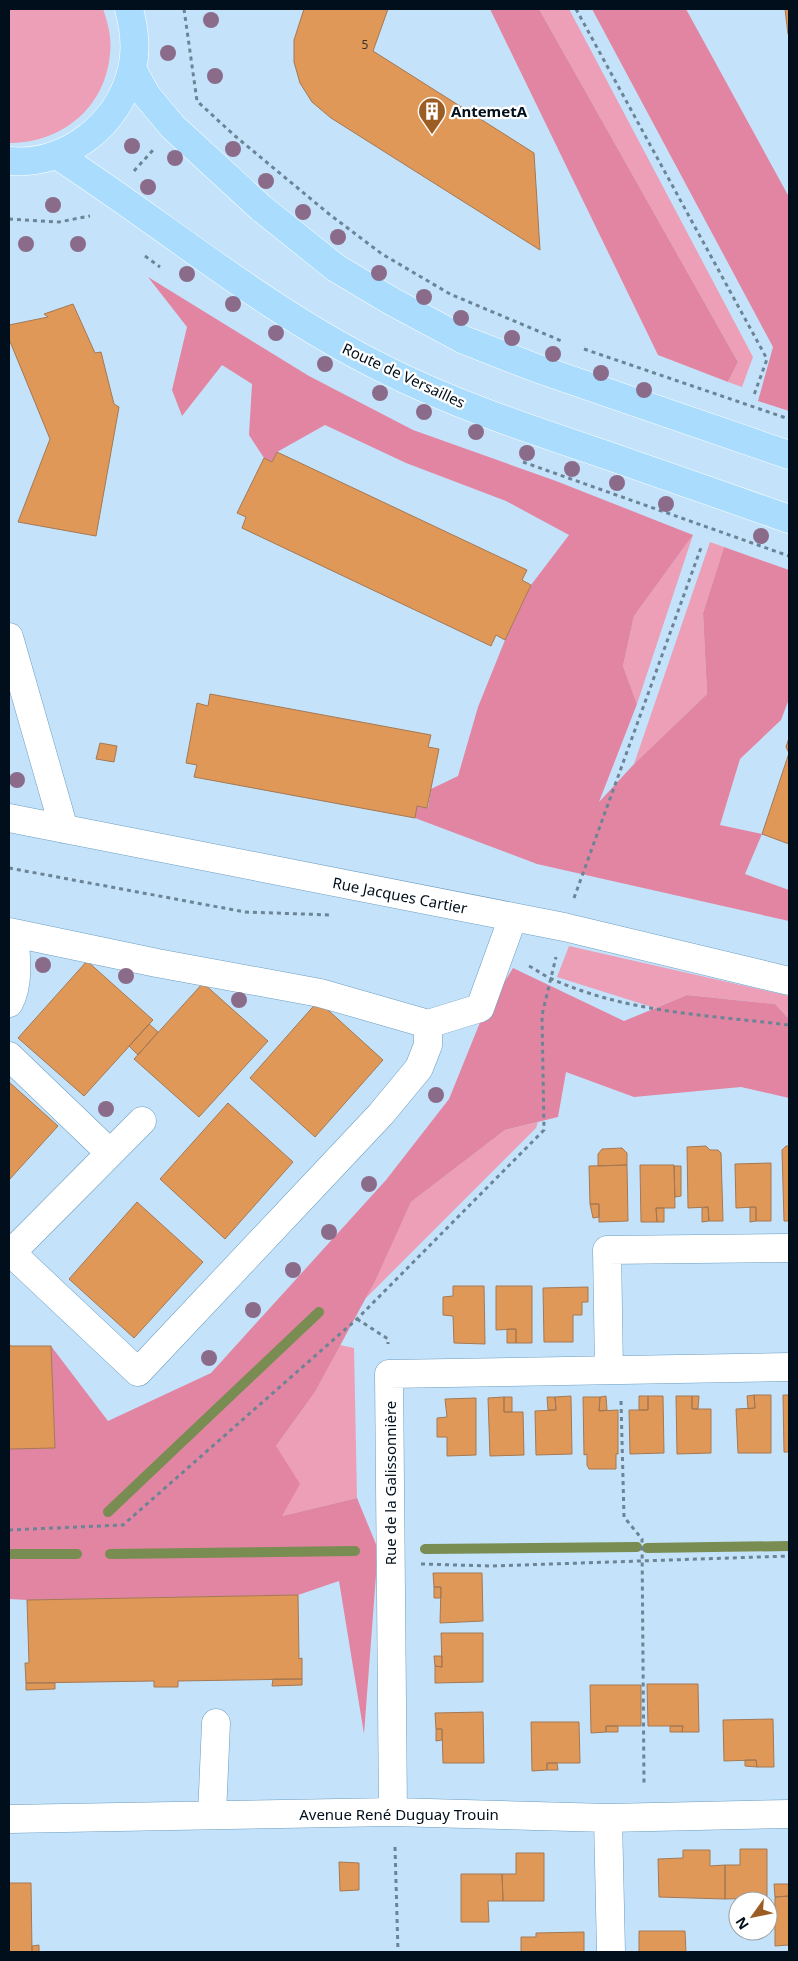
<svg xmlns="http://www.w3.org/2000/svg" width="798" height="1961" viewBox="0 0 798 1961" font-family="'Noto Sans',sans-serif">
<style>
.green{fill:#ec9fb6}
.forest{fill:#e285a2}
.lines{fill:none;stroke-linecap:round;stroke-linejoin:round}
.stream{stroke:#798c52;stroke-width:10}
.building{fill:#e09859;stroke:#a47853}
.minor-casing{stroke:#6b9dc0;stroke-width:29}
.major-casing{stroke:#fff;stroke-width:29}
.path{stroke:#6c8496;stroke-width:3;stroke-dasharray:4 4;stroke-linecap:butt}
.minor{stroke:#fff;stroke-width:28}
.major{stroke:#aadcfe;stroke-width:28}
.tree{fill:#8b6b8a}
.labels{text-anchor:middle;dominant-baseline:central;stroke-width:4.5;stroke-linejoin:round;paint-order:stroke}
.number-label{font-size:12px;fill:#38312a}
.poi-label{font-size:15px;font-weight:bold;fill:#000f1b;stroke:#fff;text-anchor:start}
.street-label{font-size:15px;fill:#000f1b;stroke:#fff}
</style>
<rect width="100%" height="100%" fill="#c4e3fa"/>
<path class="green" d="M9,9H103C108,23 112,38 110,54C105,108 62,143 9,143Z
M539,9H569L753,357L742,387L728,382L738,362Z
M693,535L637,704L623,666L634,616Z
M710,542L724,547L703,613L707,694L634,764Z
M569,946L789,996V1019L775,1004L687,995L655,1008L557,977Z
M538,1122L536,1128L366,1298L411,1202L505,1130Z
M340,1345L354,1348L357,1498L282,1516L276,1446L315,1392Z"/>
<path class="forest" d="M490,9H539L738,362L728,382L658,355Z
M592,9H686L789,197V411L758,401L773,347Z
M148,277L309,376L413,430L556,481L693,535L634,616L623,666L637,704L599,802L634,764L707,694L703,613L724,547L789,570V699L781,720L740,759L720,825L762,834L745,874L789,890V921L537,864L415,818L417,806L428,808L431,789L458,776L478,707L505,640L531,585L569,535L506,501L406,463L325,425L277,452L272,462L264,458L249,435L252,384L222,365L182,416L172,390L187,327Z
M513,968L624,1021L687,995L775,1004L789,1019V1098L741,1087L634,1097L566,1072L558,1117L505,1130L411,1202L375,1281L315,1392L276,1446L300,1484L282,1516L357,1498L378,1549L364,1734L339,1581L298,1595L27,1600L9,1599V1449L55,1448L51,1346L108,1421L211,1373L386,1180L449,1099L481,1020Z"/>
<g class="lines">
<path class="stream" d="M108,1512L319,1312
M647,1548L789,1546
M425,1549L637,1547
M9,1554H77
M110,1554L355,1551"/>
</g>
<path class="building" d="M304,9H388L373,51L534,153L540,250L331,118L312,102L300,83L294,62V40Z
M785,9H789V34H788Z
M73,304L95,353L101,352L114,404L119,407L96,536L18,522L50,439L9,339V325L48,317L44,314Z
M277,452L527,570L522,580L531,585L505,640L496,635L491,646L242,528L246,517L237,513L264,458L272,462Z
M210,694L431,735L428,747L439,749L427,808L417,806L415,818L194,777L197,765L186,763L197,703L208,706Z
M789,738V844L762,834L789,753L786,747Z
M100,743L117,746L114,762L96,759Z
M87,961L153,1020L84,1096L18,1038Z
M203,983L268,1041L199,1117L134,1059Z
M318,1001L383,1060L315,1137L250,1078Z
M149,1024L158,1032L138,1055L129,1046Z
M9,1082L58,1126L9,1180Z
M228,1103L293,1162L225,1239L160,1179Z
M706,1146L710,1150H718L721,1153L723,1221H709L708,1207L688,1208L687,1147Z
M786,1146H789V1221H784L782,1150Z
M622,1148L627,1153V1165L598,1166V1154L602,1149Z
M771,1163V1221H756V1207L736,1208L735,1164Z
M627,1165L628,1221L599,1222V1204H590L589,1166Z
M640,1165H674L675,1208H656L657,1222H641Z
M674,1166H681V1196L675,1197Z
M137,1202L203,1262L134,1338L69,1279Z
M590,1204H599V1217L593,1218Z
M708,1207L709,1221L702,1222V1208Z
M750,1207H756V1221L750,1222Z
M656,1208H664V1222H657Z
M453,1286H484L485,1344L454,1343L453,1316L443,1315V1297L453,1296Z
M496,1286H532V1343H516V1329L496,1330Z
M588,1287V1302H582V1315H573V1342H544L543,1288Z
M507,1329H516V1343H507Z
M9,1344L11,1346H51L55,1448L9,1449Z
M754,1395H771V1453H738L736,1409L755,1408Z
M754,1395L755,1408L748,1409L747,1396Z
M783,1395H789V1452H784Z
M571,1396L572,1454L536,1455L535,1411L556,1410L555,1397Z
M606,1396L607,1410L599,1411L600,1397Z
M639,1396H648V1410H639Z
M648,1396H663L664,1453L630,1454L629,1410H648Z
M676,1396H692V1409H711V1453L677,1454Z
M692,1396H699L698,1409H692Z
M504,1397H512V1412H504Z
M504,1397V1412H523L524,1455L490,1456L488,1398Z
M547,1397H555L556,1410H548Z
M583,1397H600L599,1411L618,1410V1454H616V1469H589L587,1465V1454L584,1455Z
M476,1398V1455L447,1456V1437H437V1418L447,1417L445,1399Z
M433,1573H482L483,1621L440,1623L441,1587H434Z
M434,1587H441V1598H434Z
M298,1595L299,1659L302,1658V1679L178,1681V1687H154V1681L26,1683L25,1663H29L27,1600Z
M441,1633H483V1682L435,1683V1666L442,1667Z
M434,1656H442V1667L435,1666Z
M273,1679H302V1685L272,1686Z
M26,1683H55V1689L26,1690Z
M647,1684H698L699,1732H682L683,1726H648Z
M590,1685H641V1726H606V1732L591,1733Z
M483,1712L484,1763H443L442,1729H436L435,1713Z
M773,1719L774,1767H757L756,1760L724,1761L723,1720Z
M531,1722H579L580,1763H547V1770L532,1771Z
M606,1726H618V1732H606Z
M670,1726H683L682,1732H670Z
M436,1729H442V1740L436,1741Z
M745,1760H756L757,1767L745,1766Z
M547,1763H557L558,1770H547Z
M740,1849H767V1898L725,1899V1865H740Z
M683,1850H710V1866L725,1865V1899L659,1897L658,1859L683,1858Z
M516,1853H544V1901H503L502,1874H516Z
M339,1862L359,1863V1890L340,1891Z
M461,1874H502L503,1901H488L489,1922H461Z
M9,1883H31L32,1952H9Z
M774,1884H789V1896L775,1897Z
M789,1896V1945L775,1946V1897Z
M639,1931H685L686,1952H639Z
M584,1932V1952H521V1937H536V1933Z
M39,1945V1952H32V1946Z"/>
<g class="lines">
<g class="minor-casing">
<path id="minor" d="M9,637L64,829
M9,818L564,927L789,981
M9,932L157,963L320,993L428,1024L480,1008L513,917
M9,1003C20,983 16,955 14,933
M9,1056L110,1153
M9,1249H15L142,1121
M15,1249L20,1261L138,1372L381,1114L419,1068L428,1045V1024
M609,1370L607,1250L789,1248
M393,1812L389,1374L789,1367
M212,1815L216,1723
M608,1818L611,1952
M9,1819L393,1812L608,1818L789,1814"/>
</g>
<g class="major-casing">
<path id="major" d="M132,69L147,96L173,127L261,208L336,268L393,302L464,340L536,368L789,455
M57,155C166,226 265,310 382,368C455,405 532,430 609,456C670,477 729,498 789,519
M9,161C66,166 119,125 132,69C137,49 134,28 129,9"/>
</g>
<path class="path" d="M184,9L197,101L235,136L329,214L382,254L450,294L564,342
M576,9L767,359L754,395
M134,171L153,150
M9,219L59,222L90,216
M145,256L160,267
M584,349L789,419
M523,462L789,556
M9,868L245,912L331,915
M574,898L702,545
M529,966C537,970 544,976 552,979C627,1013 709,1015 789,1025
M357,1319L388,1339V1344
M621,1401L624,1517L642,1539L644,1785
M9,1530L123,1525L357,1319L544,1130L542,1015L556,957
M421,1564L492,1566L789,1556
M395,1847L398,1952"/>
<use href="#minor" class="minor"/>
<use href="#major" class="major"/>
</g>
<g class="tree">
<circle cx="211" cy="20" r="8"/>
<circle cx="168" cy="53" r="8"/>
<circle cx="215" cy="76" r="8"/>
<circle cx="132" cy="146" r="8"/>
<circle cx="233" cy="149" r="8"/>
<circle cx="175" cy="158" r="8"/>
<circle cx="266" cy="181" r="8"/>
<circle cx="148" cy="187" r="8"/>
<circle cx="53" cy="205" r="8"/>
<circle cx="303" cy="212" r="8"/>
<circle cx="338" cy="237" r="8"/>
<circle cx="26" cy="244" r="8"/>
<circle cx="78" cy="244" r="8"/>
<circle cx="379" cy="273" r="8"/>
<circle cx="187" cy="274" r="8"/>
<circle cx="424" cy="297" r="8"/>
<circle cx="233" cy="304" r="8"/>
<circle cx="461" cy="318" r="8"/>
<circle cx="276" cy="333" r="8"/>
<circle cx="512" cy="338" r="8"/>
<circle cx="553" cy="354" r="8"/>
<circle cx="325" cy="364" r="8"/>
<circle cx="601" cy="373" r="8"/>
<circle cx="644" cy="390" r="8"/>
<circle cx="380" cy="393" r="8"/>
<circle cx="424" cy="412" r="8"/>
<circle cx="476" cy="432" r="8"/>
<circle cx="527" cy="453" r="8"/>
<circle cx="572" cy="469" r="8"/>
<circle cx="617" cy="483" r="8"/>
<circle cx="666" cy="504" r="8"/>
<circle cx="761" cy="536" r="8"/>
<circle cx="17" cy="780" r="8"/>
<circle cx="43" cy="965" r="8"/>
<circle cx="126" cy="976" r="8"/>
<circle cx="239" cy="1000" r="8"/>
<circle cx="436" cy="1095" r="8"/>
<circle cx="106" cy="1109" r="8"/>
<circle cx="369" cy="1184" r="8"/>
<circle cx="329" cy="1232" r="8"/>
<circle cx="293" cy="1270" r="8"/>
<circle cx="253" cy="1310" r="8"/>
<circle cx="209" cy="1358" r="8"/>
</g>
<defs>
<g id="building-pin" transform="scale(1.4375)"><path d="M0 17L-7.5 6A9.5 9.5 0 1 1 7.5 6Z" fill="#9b5d23" stroke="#fff"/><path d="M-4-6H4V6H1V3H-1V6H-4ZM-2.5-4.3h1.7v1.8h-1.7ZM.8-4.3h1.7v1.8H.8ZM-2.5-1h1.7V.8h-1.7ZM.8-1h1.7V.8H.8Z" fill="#fff"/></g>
</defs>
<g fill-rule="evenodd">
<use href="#building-pin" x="432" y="111"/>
</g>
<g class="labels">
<g class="number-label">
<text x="365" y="44">5</text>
</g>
<g class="poi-label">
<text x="451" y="111">AntemetA</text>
</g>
<g class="street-label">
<text transform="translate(404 375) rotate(25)">Route de Versailles</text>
<text transform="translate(400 895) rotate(11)">Rue Jacques Cartier</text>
<text transform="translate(390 1483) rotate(-90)">Rue de la Galissonnière</text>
<text x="399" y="1814">Avenue René Duguay Trouin</text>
</g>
</g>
<rect width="798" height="1961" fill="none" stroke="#000f1b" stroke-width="20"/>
<g transform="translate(753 1916) rotate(237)"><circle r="24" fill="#ffffff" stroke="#999fa4"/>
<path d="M0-4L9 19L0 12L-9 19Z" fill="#9b5d23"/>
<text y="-8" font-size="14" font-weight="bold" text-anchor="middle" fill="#000f1b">N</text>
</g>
</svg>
